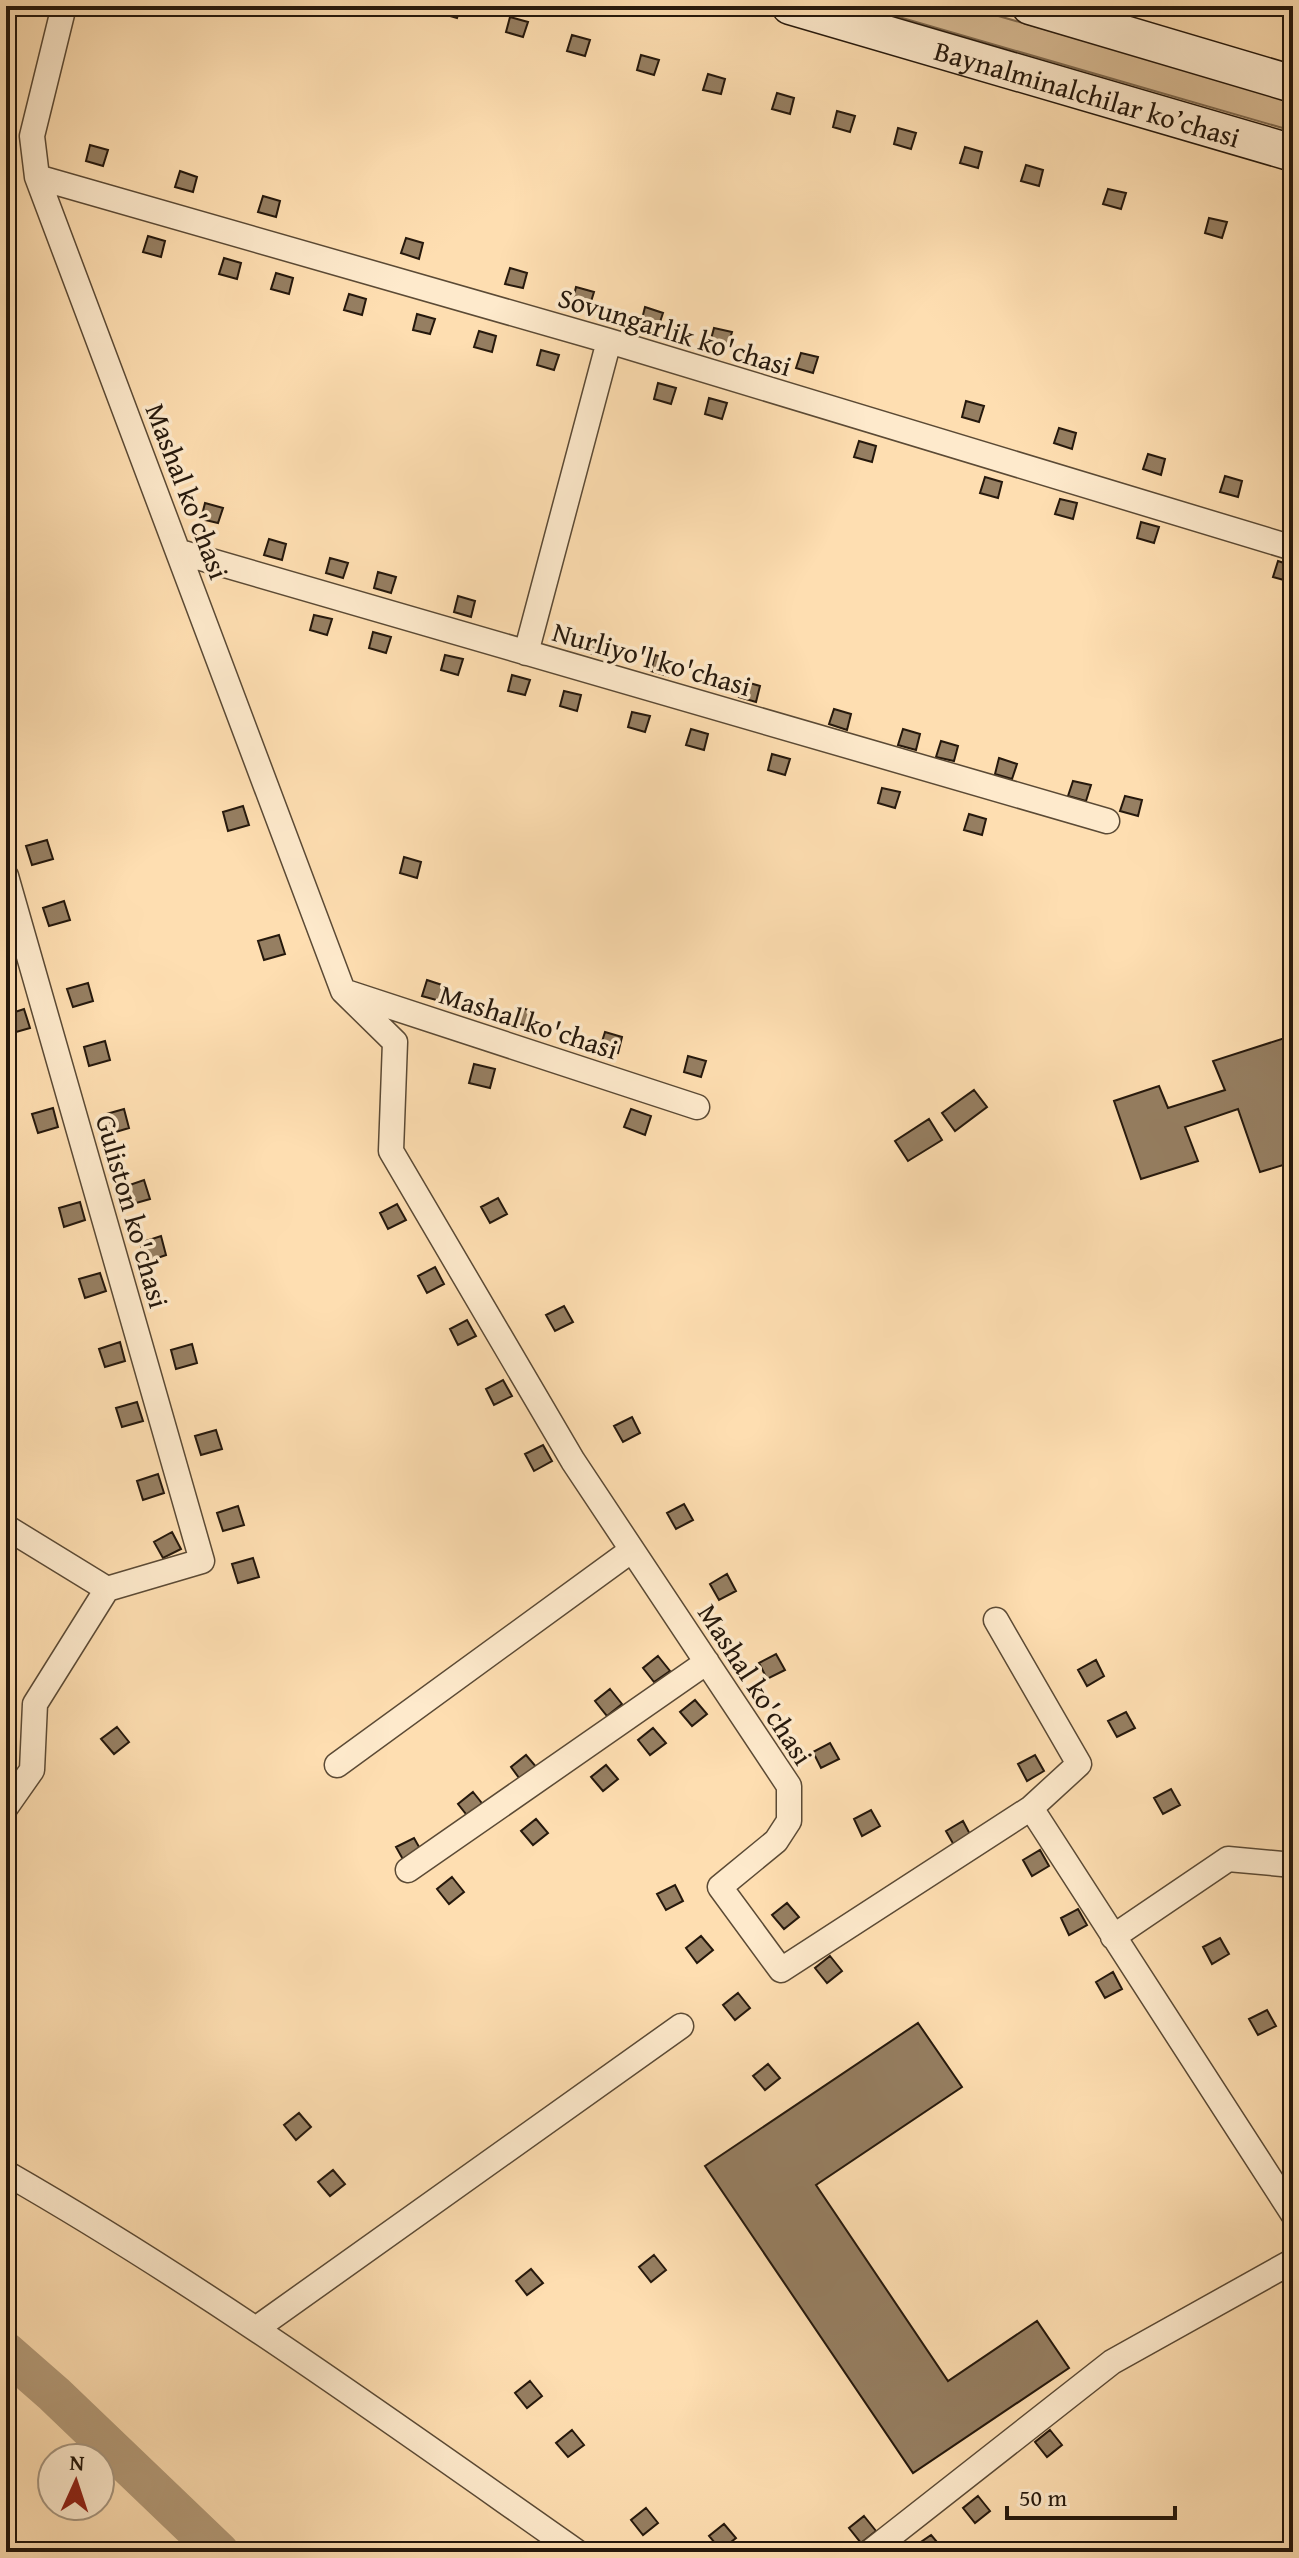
<svg xmlns="http://www.w3.org/2000/svg" width="1299" height="2558" viewBox="0 0 1299 2558" font-family="'Gentium Book Plus',serif">
<style>
.green{fill:#d9bc95;stroke:#7f6a50;stroke-width:2}
.lines{fill:none;stroke-linecap:round;stroke-linejoin:round}
.river{stroke:#b49b79;stroke-width:40}
.building{fill:#967f62;stroke:#25180c;stroke-width:2}
.minor-casing{stroke:#5b4a35;stroke-width:27}
.secondary-casing{stroke:#25180c;stroke-width:39}
.minor{stroke:#feeacc;stroke-width:24}
.secondary{stroke:#feeacc;stroke-width:36}
.labels{text-anchor:middle;dominant-baseline:central;stroke-width:7;stroke-linejoin:round;paint-order:stroke}
.street-label{font-size:28px;fill:#25180c;stroke:#feeacc}
</style>
<rect width="100%" height="100%" fill="#fedeb1"/>
<filter id="stains"><feTurbulence type="fractalNoise" baseFrequency=".0025" numOctaves="4"/><feColorMatrix values="0 0 0 0 .2 0 0 0 0 .09 0 0 0 0 .02 0 0 0 .5 -.17"/></filter>
<radialGradient id="worn" r=".72"><stop offset=".6" stop-color="#630" stop-opacity="0"/><stop offset="1" stop-color="#630" stop-opacity=".3"/></radialGradient>
<path class="green" d="M861,6H964L1293,101V131Z"/>
<g class="lines">
<path class="river" d="M6,2352L54,2394L219,2552"/>
</g>
<path class="building" d="M442,6H461L457,18L440,13Z
M510,17L528,22L523,37L506,32Z
M572,35L590,40L585,56L567,51Z
M641,55L659,60L654,75L637,70Z
M708,74L725,79L721,94L703,90Z
M777,93L794,98L790,114L772,109Z
M837,111L855,116L850,132L833,127Z
M898,128L916,133L911,149L894,144Z
M90,145L108,150L103,166L86,161Z
M965,147L982,152L978,168L960,163Z
M1026,165L1043,170L1039,186L1021,181Z
M180,171L197,177L193,192L175,187Z
M1108,189L1126,193L1121,209L1103,204Z
M263,196L280,201L276,217L258,212Z
M1209,218L1227,222L1222,238L1205,233Z
M148,236L165,241L161,257L143,252Z
M406,238L423,243L419,259L401,253Z
M224,258L241,263L237,279L219,274Z
M510,268L527,273L523,288L505,284Z
M276,273L293,278L289,294L271,289Z
M576,287L594,292L589,308L572,303Z
M349,294L366,299L362,315L344,310Z
M645,307L663,313L658,328L641,323Z
M417,314L435,319L430,334L413,330Z
M714,328L732,332L727,348L710,343Z
M479,331L496,336L492,352L474,347Z
M541,350L559,355L554,370L537,365Z
M801,353L818,357L813,373L796,368Z
M658,383L676,388L671,404L654,399Z
M709,398L727,403L722,419L705,414Z
M966,401L984,406L979,422L962,417Z
M1059,428L1076,433L1072,449L1054,443Z
M859,441L876,446L872,462L854,457Z
M1148,454L1165,459L1161,475L1143,469Z
M1225,476L1242,481L1238,497L1220,492Z
M985,477L1002,482L998,498L980,493Z
M1060,499L1077,503L1073,519L1055,514Z
M205,503L223,508L218,523L201,519Z
M1141,522L1159,527L1154,543L1137,538Z
M269,539L286,544L282,560L264,555Z
M330,558L348,563L343,578L326,573Z
M1278,561L1293,566L1291,582L1273,577Z
M378,572L396,577L391,593L374,588Z
M458,596L475,601L471,617L454,612Z
M314,615L332,619L327,635L310,630Z
M373,632L391,637L386,653L369,648Z
M587,635L605,640L600,656L583,651Z
M445,655L463,659L458,675L441,670Z
M655,655L672,660L668,676L651,671Z
M512,675L530,680L525,695L508,691Z
M743,681L760,686L756,702L739,697Z
M564,691L581,695L577,711L560,706Z
M834,709L851,714L847,730L829,724Z
M10,710L15,729L6,732V711Z
M632,712L650,716L645,732L628,727Z
M691,729L708,734L704,750L686,745Z
M903,729L920,734L916,750L898,745Z
M941,741L958,746L954,761L936,757Z
M772,754L790,759L785,775L768,770Z
M999,758L1017,764L1012,779L995,774Z
M1073,781L1091,785L1086,801L1068,796Z
M882,788L900,792L895,808L878,803Z
M1125,796L1142,800L1138,816L1120,811Z
M243,806L249,825L228,831L223,812Z
M969,814L986,819L982,835L964,830Z
M47,840L53,859L32,865L26,846Z
M404,857L421,862L417,878L400,873Z
M64,901L70,920L49,926L43,908Z
M279,935L285,954L264,960L258,941Z
M427,980L445,986L440,1001L422,996Z
M88,983L93,1001L73,1007L67,989Z
M518,1007L536,1012L531,1027L513,1022Z
M24,1009L30,1028L9,1034L6,1015Z
M605,1032L622,1037L618,1053L600,1048Z
M1288,1037L1293,1052V1162L1260,1172L1238,1109L1185,1127L1198,1161L1141,1179L1114,1101L1159,1086L1168,1108L1225,1090L1213,1061Z
M105,1041L110,1060L89,1066L84,1047Z
M688,1056L706,1061L701,1077L684,1072Z
M474,1064L495,1069L490,1088L469,1083Z
M974,1090L987,1107L955,1131L942,1113Z
M53,1108L58,1127L38,1133L32,1114Z
M124,1109L129,1128L109,1134L103,1115Z
M631,1109L651,1116L645,1135L624,1127Z
M929,1119L942,1140L908,1161L895,1141Z
M144,1180L150,1199L129,1205L124,1187Z
M498,1198L507,1214L490,1223L481,1207Z
M80,1202L85,1220L64,1227L59,1208Z
M397,1204L406,1220L388,1229L380,1213Z
M161,1236L166,1255L146,1262L140,1243Z
M435,1267L444,1284L427,1293L418,1276Z
M100,1273L106,1291L85,1298L79,1279Z
M564,1306L573,1322L555,1331L546,1315Z
M467,1320L476,1336L458,1345L450,1329Z
M120,1342L125,1361L105,1367L99,1349Z
M192,1344L197,1363L176,1369L171,1350Z
M503,1380L512,1396L494,1405L486,1389Z
M137,1402L143,1421L122,1427L116,1408Z
M632,1417L640,1433L623,1442L614,1426Z
M216,1430L222,1449L201,1455L195,1436Z
M543,1445L552,1461L534,1471L525,1454Z
M158,1474L164,1493L143,1500L137,1481Z
M684,1504L693,1520L676,1529L667,1513Z
M238,1506L244,1525L223,1531L217,1513Z
M172,1532L181,1549L163,1558L154,1542Z
M253,1558L259,1577L238,1583L232,1564Z
M727,1574L736,1591L719,1600L710,1584Z
M776,1654L785,1670L767,1679L759,1663Z
M658,1656L670,1671L654,1682L643,1668Z
M1096,1660L1104,1676L1087,1686L1078,1670Z
M610,1689L622,1704L607,1716L595,1701Z
M695,1700L707,1714L692,1726L680,1712Z
M1126,1712L1135,1728L1117,1737L1108,1721Z
M117,1727L129,1742L114,1754L101,1739Z
M653,1728L666,1743L650,1755L638,1740Z
M830,1743L839,1759L821,1768L813,1752Z
M526,1755L538,1769L522,1782L511,1767Z
M1035,1755L1044,1771L1027,1781L1018,1764Z
M606,1765L618,1779L603,1791L591,1777Z
M1171,1789L1180,1805L1163,1814L1154,1798Z
M473,1792L485,1807L470,1819L458,1804Z
M871,1810L880,1826L862,1836L854,1819Z
M536,1819L548,1833L533,1845L521,1831Z
M963,1821L972,1838L955,1847L946,1831Z
M414,1838L423,1854L405,1863L396,1847Z
M1040,1850L1049,1866L1032,1876L1023,1860Z
M452,1877L464,1892L449,1904L437,1889Z
M675,1885L683,1901L666,1910L657,1894Z
M787,1903L799,1917L784,1929L772,1915Z
M1078,1909L1087,1925L1069,1935L1061,1918Z
M701,1936L713,1950L697,1963L686,1948Z
M1220,1938L1229,1954L1212,1964L1203,1947Z
M830,1956L842,1971L827,1983L815,1968Z
M1113,1972L1122,1989L1105,1998L1096,1982Z
M738,1993L750,2008L735,2020L723,2005Z
M1267,2010L1276,2026L1258,2035L1249,2019Z
M918,2023L962,2087L816,2185L948,2381L1037,2321L1069,2368L913,2473L705,2166Z
M768,2064L780,2078L765,2090L753,2076Z
M299,2113L311,2127L296,2140L284,2125Z
M333,2170L345,2184L330,2196L318,2182Z
M654,2255L666,2270L651,2282L639,2267Z
M531,2269L543,2283L527,2295L516,2281Z
M530,2381L542,2396L527,2408L515,2393Z
M572,2430L584,2445L568,2457L556,2443Z
M1050,2430L1062,2445L1047,2457L1035,2442Z
M978,2496L990,2511L975,2523L963,2508Z
M646,2508L658,2523L643,2535L631,2520Z
M864,2516L876,2531L861,2543L849,2528Z
M724,2524L736,2538L721,2550L709,2536Z
M931,2535L943,2549L920,2552L915,2546Z"/>
<g class="lines">
<g class="minor-casing">
<path id="minor" d="M64,6L32,136L37,177L343,991L395,1042L391,1151L573,1461L789,1786V1821L776,1841L720,1887L781,1970L1031,1808L1293,2214
M37,177L609,341L1293,548
M180,552L1107,821
M526,653L609,341
M6,876L202,1561L107,1589L35,1704L32,1770L6,1807
M349,993L697,1107
M6,1527L107,1589
M996,1620L1079,1764L1031,1808
M337,1765L632,1550
M408,1870L707,1662
M1113,1937L1228,1859L1293,1865
M6,2173C205,2287 390,2421 577,2552
M257,2328L681,2026
M870,2552L1112,2362L1293,2261"/>
</g>
<g class="secondary-casing">
<g id="secondary">
<path id="s1" d="M790,6L1293,153"/>
<path d="M1030,6L1293,84"/>
</g>
</g>
<use href="#minor" class="minor"/>
<use href="#secondary" class="secondary"/>
</g>
<g class="labels">
<g class="street-label">
<text stroke="none"><textPath href="#s1" startOffset="310">Baynalminalchilar ko’chasi</textPath></text>
<text transform="translate(675 331) rotate(17)">Sovungarlik ko'chasi</text>
<text transform="translate(188 491) rotate(69)">Mashal ko'chasi</text>
<text transform="translate(652 658) rotate(16)">Nurliyo'l ko'chasi</text>
<text transform="translate(529 1021) rotate(18)">Mashal ko'chasi</text>
<text transform="translate(133 1211) rotate(74)">Guliston ko'chasi</text>
<text transform="translate(756 1684) rotate(57)">Mashal ko'chasi</text>
</g>
</g>
<rect width="1299" height="2558" fill="none" stroke="#fedeb1" stroke-width="32"/>
<rect x="8" y="8" width="1283" height="2542" fill="none" stroke="#25180c" stroke-width="4"/>
<rect x="16" y="16" width="1267" height="2526" fill="none" stroke="#25180c" stroke-width="2"/>
<g transform="translate(76 2482) rotate(3)"><circle r="38" fill="#feeacc" stroke="#a7967f" stroke-width="2"/>
<path d="M0-6L14 30L0 20L-14 30Z" fill="#8f2418"/>
<text y="-12" font-size="22" font-weight="bold" text-anchor="middle" fill="#25180c">N</text>
</g>
<path d="M1007 2506v12h168v-12" fill="none" stroke="#25180c" stroke-width="4"/>
<text x="1019" y="2506" font-size="24" fill="#25180c" stroke="#feeacc" stroke-width="6" paint-order="stroke">50 m</text>
<rect width="100%" height="100%" filter="url(#stains)"/>
<rect width="100%" height="100%" fill="url(#worn)"/>
</svg>
